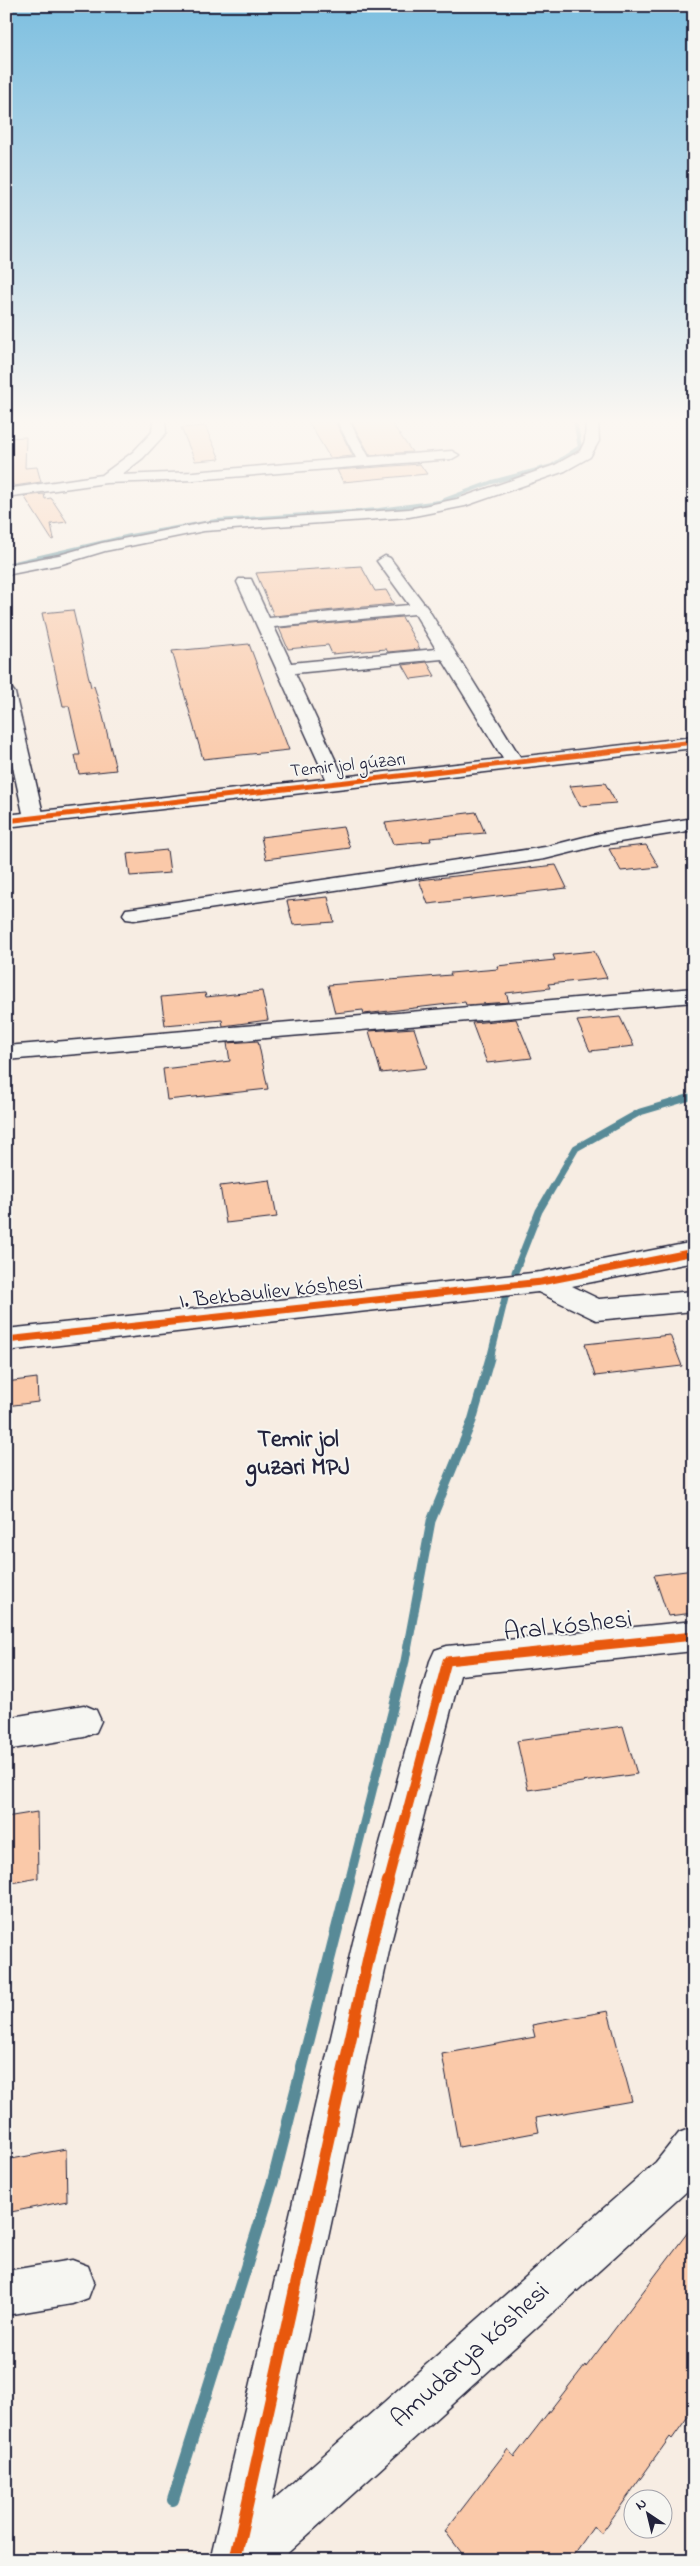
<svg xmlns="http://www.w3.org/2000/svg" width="700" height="2566" viewBox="0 0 700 2566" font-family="'Indie Flower',sans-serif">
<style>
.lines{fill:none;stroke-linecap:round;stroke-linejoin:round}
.stream-far3{stroke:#598a97;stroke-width:4}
.stream-far2{stroke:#598a97;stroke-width:7}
.stream-far1{stroke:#598a97;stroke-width:9}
.stream{stroke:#598a97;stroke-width:12}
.building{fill:#fac9a9;stroke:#22223b}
.street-casing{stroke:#22223b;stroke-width:3}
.secondary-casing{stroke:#22223b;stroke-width:3}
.street{fill:#f6f6f2;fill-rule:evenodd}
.secondary{fill:#f6f6f2;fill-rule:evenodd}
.cycleway-far3-casing{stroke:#f6f6f2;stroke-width:7}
.cycleway-far2-casing{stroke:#f6f6f2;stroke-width:10}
.cycleway-far1-casing{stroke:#f6f6f2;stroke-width:12}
.cycleway-casing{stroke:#f6f6f2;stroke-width:15}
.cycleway-far3{stroke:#e8590c;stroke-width:5}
.cycleway-far2{stroke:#e8590c;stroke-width:7}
.cycleway-far1{stroke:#e8590c;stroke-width:9}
.cycleway{stroke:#e8590c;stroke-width:12}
.labels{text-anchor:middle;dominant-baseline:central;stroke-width:4;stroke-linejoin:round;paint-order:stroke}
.far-street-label{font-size:19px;fill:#22223b;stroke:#f6f6f2}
.street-label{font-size:22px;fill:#22223b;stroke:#f6f6f2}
.neighbourhood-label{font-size:24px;font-weight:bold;fill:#22223b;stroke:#f6f6f2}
.near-street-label{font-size:26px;fill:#22223b;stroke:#f6f6f2}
</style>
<rect width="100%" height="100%" fill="#f7ede3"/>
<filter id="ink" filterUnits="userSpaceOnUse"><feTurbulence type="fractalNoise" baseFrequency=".02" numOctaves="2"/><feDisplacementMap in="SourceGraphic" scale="10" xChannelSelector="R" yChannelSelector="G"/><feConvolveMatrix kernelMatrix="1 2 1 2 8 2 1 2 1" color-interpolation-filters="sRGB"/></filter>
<g filter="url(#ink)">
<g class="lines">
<path class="stream-far3" d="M6,565L130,536L216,521L379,510L439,502L492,482L552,466L580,447L575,421"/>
<path class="stream-far2" d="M515,1272L539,1211L576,1148L640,1112L694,1096
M490,1359L506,1294"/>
<path class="stream-far1" d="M349,1882L405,1661L431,1521L472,1421L490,1358"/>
<path class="stream" d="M173,2500L273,2181L349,1881"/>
</g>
<path class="building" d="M308,421H335L353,456L330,458Z
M351,421H390L412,452L370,455Z
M205,426L220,459L195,461L181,428Z
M26,437L25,468L37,467L41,482L14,486L6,470L11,469L6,438Z
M420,464L427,474L343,482L337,470Z
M44,494L45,499L51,498L67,522L51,524L54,539L52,540L24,496Z
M361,566L375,591L386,590L394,604L274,616L256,573Z
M73,610L91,687L94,686L102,712L116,770L79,774L75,755H80L69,706H63L42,613Z
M402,617L420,649L388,652L386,649L332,654L328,645L288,649L279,628Z
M249,644L289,750L203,759L172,651Z
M427,662L435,676L411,679L403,665Z
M605,783L616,803L580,806L570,786Z
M476,812L485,833L430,838L431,841L393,844L385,823Z
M343,827L350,848L266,859L261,837Z
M646,845L659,867L621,871L609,849Z
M167,850L170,873L130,876L127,854Z
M556,865L567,888L428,904L419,880Z
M328,897L334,922L293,925L287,901Z
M594,951L607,978L548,984L550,988L506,993L509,1002L466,1005L465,1002L364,1014L363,1010L335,1013L328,985L451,975L450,973L498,969L497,966L555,960L553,955Z
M262,991L268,1020L223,1026L222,1020L165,1025L161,997L205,993L206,997Z
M620,1017L634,1046L590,1051L577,1021Z
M516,1019L532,1058L487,1063L472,1023Z
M414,1028L427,1068L381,1073L369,1031Z
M258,1041L268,1089L167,1100L163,1069L230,1061L227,1043Z
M270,1180L277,1217L226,1223L220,1186Z
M670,1335L682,1366L595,1376L585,1344Z
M37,1378L38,1402L6,1406V1382Z
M694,1570V1613L668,1616L654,1575Z
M623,1726L637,1774L528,1790L517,1741Z
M37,1812L38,1878L6,1884V1817Z
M608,2011L632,2101L536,2118L539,2132L459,2147L442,2054L535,2037L532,2025Z
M66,2149L67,2201L6,2213V2160Z
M694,2224V2408L672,2439L670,2437L601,2534L594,2526L570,2560H467L445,2531L508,2449L514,2457L585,2365L586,2367Z"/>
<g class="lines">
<g class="street-casing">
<path id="street" d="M153,421H165L166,433L143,458L121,475L193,472L356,458L337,421H349L369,457L452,451L459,455L452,459L193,480L106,483L6,497V489L102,475L133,452L152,432Z
M586,421H598L599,441L590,457L565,471L465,506L409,517L204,531L105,551L62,564L6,575V565L59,555L102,543L204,523L409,509L457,499L555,465L580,451L585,441Z
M385,556L390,558L428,609L524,763L522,767H508L442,659L295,673L346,783L344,787H330L328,783L237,582L239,579H251L269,618L409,605L377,561ZM415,614L436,649L291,663L274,627Z
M6,688L12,689L15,693L44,818L41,822H27L24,818L6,735Z
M694,818V830L601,845L545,859L134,920L126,919L123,914L126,909L134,908L545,847L600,833Z
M694,988V1002L6,1060V1046Z
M694,1242V1262L572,1286L599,1299L694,1291V1311L596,1320L538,1292L6,1351V1329L541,1272Z
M694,1621V1651L460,1675L391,1942L272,2501L656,2162L679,2133L694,2127V2182L686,2192L280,2560H210L353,1942L430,1661L435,1650L447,1646Z
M84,1705L96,1710L101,1721L96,1732L84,1737L6,1750V1718Z
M72,2260L88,2266L94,2282L88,2298L72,2304L6,2315V2271Z"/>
</g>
<g class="secondary-casing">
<path id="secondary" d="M694,737V748L6,827V815Z"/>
</g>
<use href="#street" class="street"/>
<use href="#secondary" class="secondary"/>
<g class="cycleway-far3-casing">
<path id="cycleway-far3" d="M6,821L694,742"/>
</g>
<g class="cycleway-far2-casing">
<path id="cycleway-far2" d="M6,1340L541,1282L694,1252"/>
</g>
<g class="cycleway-far1-casing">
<path id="cycleway-far1" d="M388,1882L447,1661L694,1636"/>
</g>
<g class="cycleway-casing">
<path id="cycleway" d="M235,2560L372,1942L388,1881"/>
</g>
<use href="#cycleway-far3" class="cycleway-far3"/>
<use href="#cycleway-far2" class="cycleway-far2"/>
<use href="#cycleway-far1" class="cycleway-far1"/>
<use href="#cycleway" class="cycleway"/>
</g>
</g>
<linearGradient id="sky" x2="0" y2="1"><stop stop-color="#7dbfe0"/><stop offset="0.54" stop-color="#fbf7f2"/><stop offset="1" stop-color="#fbf7f2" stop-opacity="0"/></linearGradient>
<rect width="700" height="780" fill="url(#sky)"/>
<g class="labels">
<g class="far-street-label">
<text transform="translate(348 766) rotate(-6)">Temir jol gúzarı</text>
</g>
<g class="street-label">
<text transform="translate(271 1293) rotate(-6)">I. Bekbauliev kóshesi</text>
</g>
<g class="neighbourhood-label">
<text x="298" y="1440">Temir jol<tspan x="298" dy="28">guzari MPJ</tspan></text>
</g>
<g class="near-street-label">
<text transform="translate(568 1627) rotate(-6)">Aral kóshesi</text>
<text transform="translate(471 2356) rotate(-42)">Amudarya kóshesi</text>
</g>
</g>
<rect width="700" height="2566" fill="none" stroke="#f6f6f2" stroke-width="25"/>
<rect x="12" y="12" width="675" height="2541" fill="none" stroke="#22223b" stroke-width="2" filter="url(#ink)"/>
<g transform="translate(648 2514) rotate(325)"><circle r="24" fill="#f6f6f2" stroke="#a1a1a9"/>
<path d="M0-4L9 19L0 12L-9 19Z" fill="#22223b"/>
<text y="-8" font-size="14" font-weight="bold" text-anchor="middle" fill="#22223b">N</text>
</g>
</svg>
